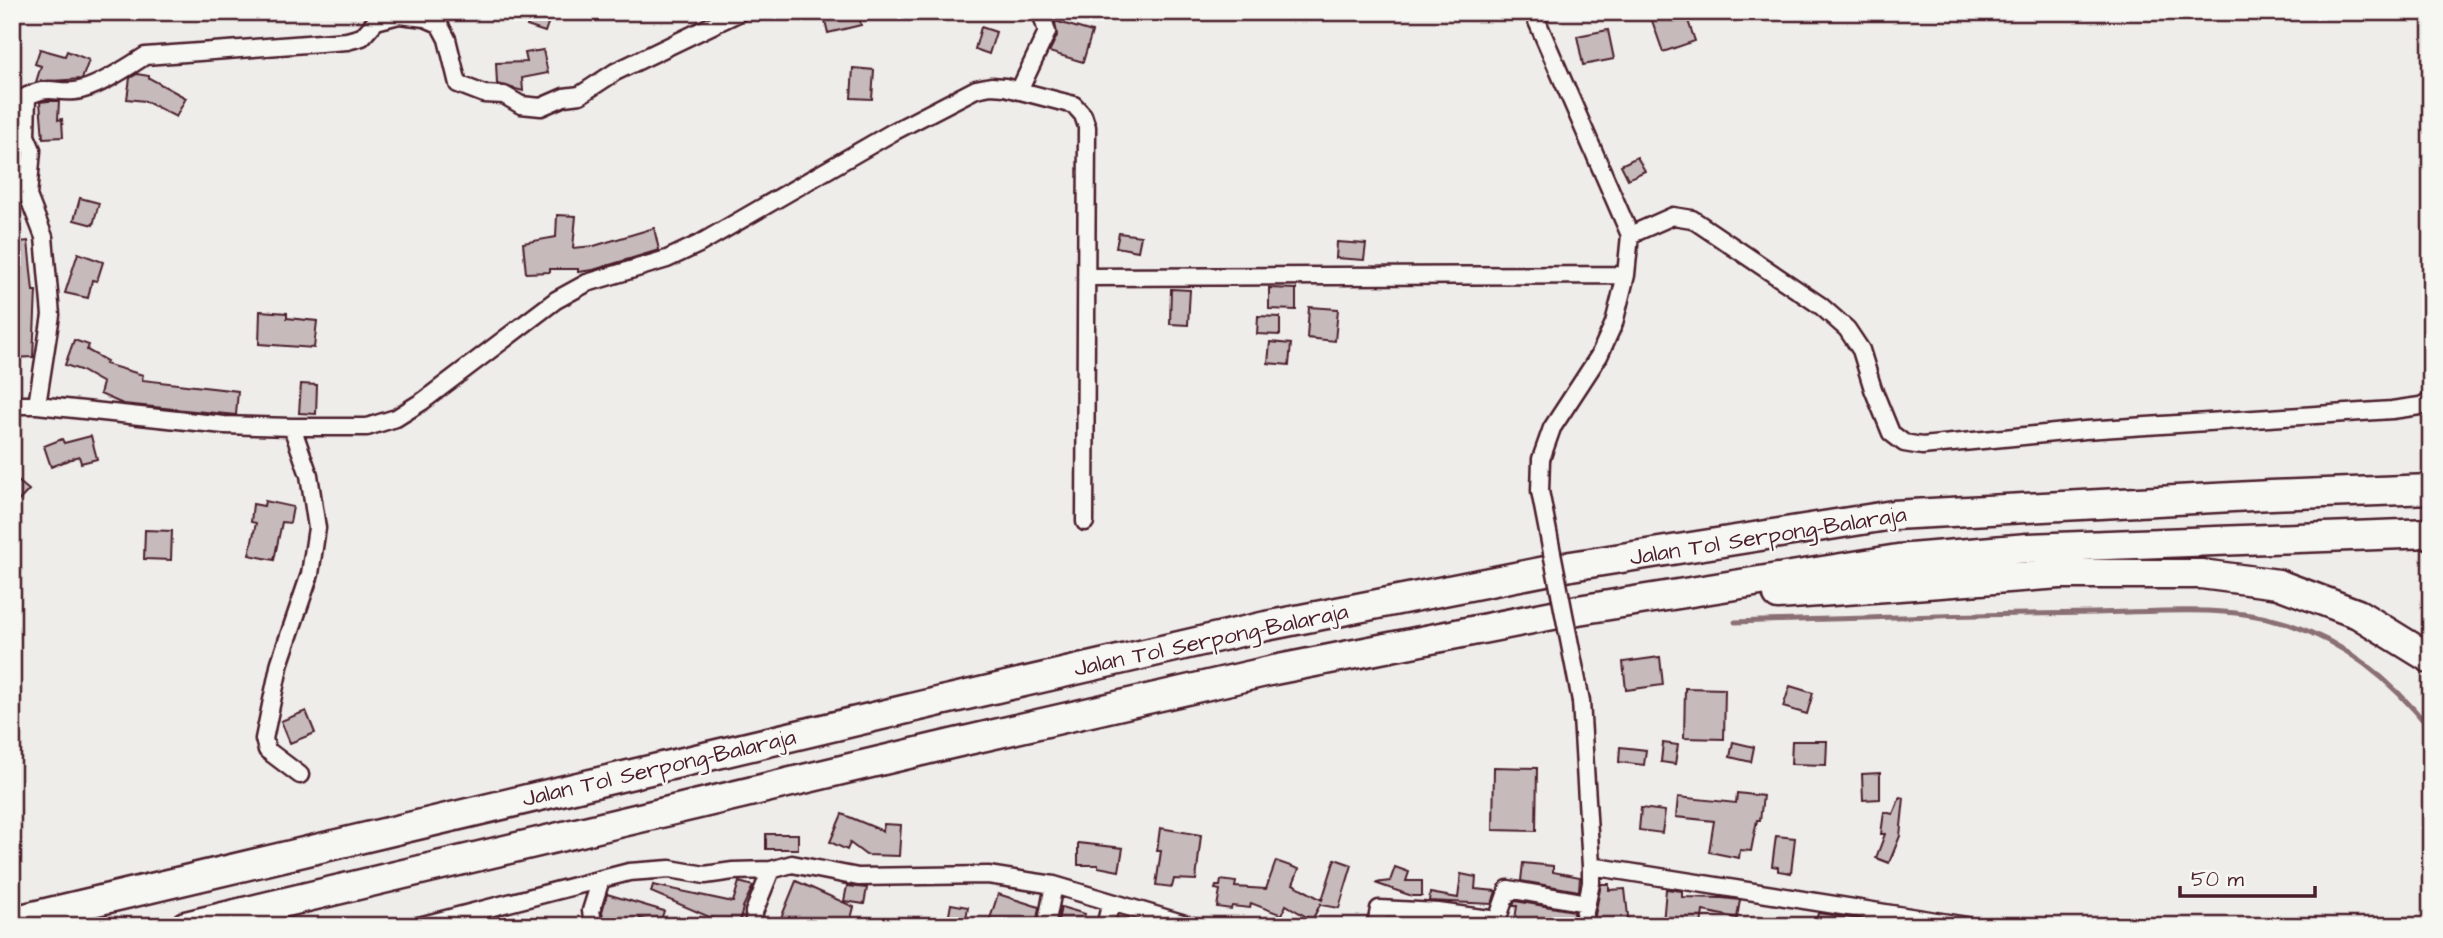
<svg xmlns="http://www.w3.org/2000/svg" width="2443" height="938" viewBox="0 0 2443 938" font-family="'Architects Daughter',sans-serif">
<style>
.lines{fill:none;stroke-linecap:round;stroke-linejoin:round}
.stream{stroke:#8a6f74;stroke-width:5}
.building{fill:#c6babb;stroke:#4a1f2b;stroke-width:2}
.street-casing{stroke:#4a1f2b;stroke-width:21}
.highway-casing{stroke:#4a1f2b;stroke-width:33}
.street{stroke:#f6f6f2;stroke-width:16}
.highway{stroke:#f6f6f2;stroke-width:28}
.street-bridge-casing{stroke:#4a1f2b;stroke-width:21;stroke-linecap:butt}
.street-bridge{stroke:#f6f6f2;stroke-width:16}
.labels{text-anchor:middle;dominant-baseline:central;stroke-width:5;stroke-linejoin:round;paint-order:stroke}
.street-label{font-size:23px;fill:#4a1f2b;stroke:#f6f6f2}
</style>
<rect width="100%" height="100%" fill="#efedea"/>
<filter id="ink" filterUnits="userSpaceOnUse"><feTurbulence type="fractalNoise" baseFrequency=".0143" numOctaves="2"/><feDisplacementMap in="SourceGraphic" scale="14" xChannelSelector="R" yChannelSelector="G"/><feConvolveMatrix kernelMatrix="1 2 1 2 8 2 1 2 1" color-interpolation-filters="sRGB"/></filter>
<g filter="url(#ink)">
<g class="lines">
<path class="stream" d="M1735,622C1855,618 1975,614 2095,613C2158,612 2228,604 2289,624C2348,644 2393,681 2431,730"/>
</g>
<path class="building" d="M531,12H552L545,32L527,26Z
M823,12H858L861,25L828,33Z
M1649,12H1685L1695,41L1663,52Z
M1055,21L1092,32L1083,62L1049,52L1057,36Z
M981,27L996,32L989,54L975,49Z
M1608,30L1614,59L1583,65L1577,36Z
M40,49L65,56L67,51L89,60L82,79L36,82L41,66L35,64Z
M543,50L548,73L522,78L523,91L497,84L496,63L527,62L525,53Z
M853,68L874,70L872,99L851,98Z
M137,74L149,76V78L186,98L176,117L145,101L127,99L130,78Z
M48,101H59L58,120L62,119L63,137L43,138L40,102Z
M1637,157L1645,171L1628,179L1621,165Z
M80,198L99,203L93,225L74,220Z
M557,215L576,216L573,248L594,246L654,228L659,250L593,270L578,272V269H550V272L526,273L523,243L556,237Z
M1119,233L1141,236L1138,251L1116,247Z
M28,241L33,291H36L33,357L12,358V243Z
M1337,242L1366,244L1364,260L1336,258Z
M78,253L103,262L97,281L92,280L88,298L65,293Z
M1269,288L1296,289V310L1269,309Z
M1171,289L1190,290L1188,325L1170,324Z
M1309,307L1338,309L1335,341L1307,338Z
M260,311L287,313V318L317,321L314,348L259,344Z
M1258,316L1280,317V335L1257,334Z
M74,340L89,345L87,350L107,361L105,364L143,375L142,380L238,391L236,415L123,404L100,394L103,383L80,370L65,365Z
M1270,342L1291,344L1289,365L1268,363Z
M301,384L317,385L316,414L299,413Z
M91,436L97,459L81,463L79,456L51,467L44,446L62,439L64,443Z
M12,476L29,490L12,508Z
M265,501L293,507L290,523L282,522L274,560L249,555L256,523L251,522L253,504L264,506Z
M145,530L172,531L171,560L144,559Z
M1660,657L1663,685L1626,690L1623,662Z
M1790,686L1813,693L1807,714L1783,707Z
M1685,688L1725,689L1724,739L1684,738Z
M306,711L315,733L290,743L281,721Z
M1792,741H1827L1826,765L1791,764Z
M1733,742L1754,747L1751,762L1730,757Z
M1663,743L1678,745L1675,764L1661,762Z
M1620,747L1646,750L1644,765L1619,762Z
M1494,767L1537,768L1536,831L1493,830Z
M1880,773V799L1863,800L1862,774Z
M1737,793L1763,796L1760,820H1757L1751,851L1740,850L1739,858L1709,852L1714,821L1676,817L1678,797L1736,803Z
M1900,797L1904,798L1900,836L1889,863L1876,858L1885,834H1881L1884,812L1893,814Z
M1641,808L1665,811L1662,833L1639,830Z
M842,814L883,831L884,824L901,825L899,856L866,855L850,843L847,850L830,842Z
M1160,828L1201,835L1196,880L1174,879L1172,887L1156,885L1161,851H1157Z
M766,834H798V849H766Z
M1776,836L1795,838L1791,873L1778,871V867L1772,866Z
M1078,843L1123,848L1119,871L1098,867V865H1078Z
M1335,859L1352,865L1339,908L1321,905V903L1312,920L1286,905L1282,915L1251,903L1250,908L1232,906L1231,909L1217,907L1220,890L1215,889L1216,886H1220L1221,880L1236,882L1235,887L1266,889L1276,861L1299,869L1293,884L1322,900Z
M1523,863L1553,866V872L1580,877L1579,891L1521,881Z
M1395,867L1409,872L1406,881H1422V896H1412L1375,883L1390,881Z
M1461,874L1476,877L1475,889L1496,891L1492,904L1429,901L1430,893L1458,898Z
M796,881L854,907L849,926H786L779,923Z
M739,882L753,886L743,907L739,926H710L712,918L651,892L653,885L733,902Z
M1601,884H1609V890L1625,889L1628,916L1626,926H1593Z
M847,886L867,888L864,904L844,901Z
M1666,889L1682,891V897L1722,898L1740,900L1737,918L1703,911L1701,925L1663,923Z
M607,894L664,911L659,925L640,918L637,926H623L604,920L602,912Z
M998,894L1039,907L1036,926H1000L989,922Z
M1515,901L1574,911L1572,926H1514L1517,906H1513Z
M951,904L968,907L965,926H947Z
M1061,907L1085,914L1083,921L1088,923L1087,926H1057Z
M1818,913L1865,920V926H1815Z"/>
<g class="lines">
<g class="street-casing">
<path id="street" d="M1533,12L1630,235L1626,275L1614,323L1599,356L1552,428L1541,459L1540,491
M1019,91L1047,32L1041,12
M1630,235L1673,216L1692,219L1821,306L1847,329L1861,350L1873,389L1891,433L1904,443L1922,446L2085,430L2392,410L2420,406L2431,401
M1086,277L1626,275
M12,405H37L224,425L292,427L309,475L317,528L310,574L280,662L264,739L267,750L300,775
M37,405L51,315L44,237L28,196L32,150L26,136L27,96C52,85 53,93 75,91C95,89 128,67 145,56L347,41L362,37L376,21L399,15L425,18L439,24L447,39L458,84L484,94L504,95L521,105L541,107L564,97L580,95L615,72L740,12
M292,427H367L396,418L423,401L556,300L587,283L667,259L699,244L893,132L976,89L991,86L1005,87L1074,105L1083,115L1087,127L1085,522
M1581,701L1591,866V883L1582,926
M1591,866L1967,926
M419,926L629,872L670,869L705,875L733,871L771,870L792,864L858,877L988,875L1054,885L1192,926
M594,926L591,911L601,879
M758,926L754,921V912L771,870
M1046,926L1054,885
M1105,926L1111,902
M1376,926L1379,909L1438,912L1497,920L1508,889L1587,903"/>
</g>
<g class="highway-casing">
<path id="highway" d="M1778,595L2060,574H2201L2278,584L2358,614L2431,659
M12,921L941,701L1266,626L1571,566L1893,515L2271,495L2431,489
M185,926L951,744L1274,670L1578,610L1898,559L2028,548L2431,533"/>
</g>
<use href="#street" class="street"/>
<use href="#highway" class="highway"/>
<g class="street-bridge-casing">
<path id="street-bridge" d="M1540,491L1581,701"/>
</g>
<use href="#street-bridge" class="street-bridge"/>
</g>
</g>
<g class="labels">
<g class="street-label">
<text transform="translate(1768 536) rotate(-9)">Jalan Tol Serpong–Balaraja</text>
<text transform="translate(1211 640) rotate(-12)">Jalan Tol Serpong–Balaraja</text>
<text transform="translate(659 768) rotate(-13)">Jalan Tol Serpong–Balaraja</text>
</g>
</g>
<rect width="2443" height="938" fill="none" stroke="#f6f6f2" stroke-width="42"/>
<rect x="21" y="21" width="2401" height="896" fill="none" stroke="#4a1f2b" stroke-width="2.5" filter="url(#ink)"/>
<path d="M2180 886v10h135v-10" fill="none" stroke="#4a1f2b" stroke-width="3.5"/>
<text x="2191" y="886" font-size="21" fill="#4a1f2b" stroke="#f6f6f2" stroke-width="5" paint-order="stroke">50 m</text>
</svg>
